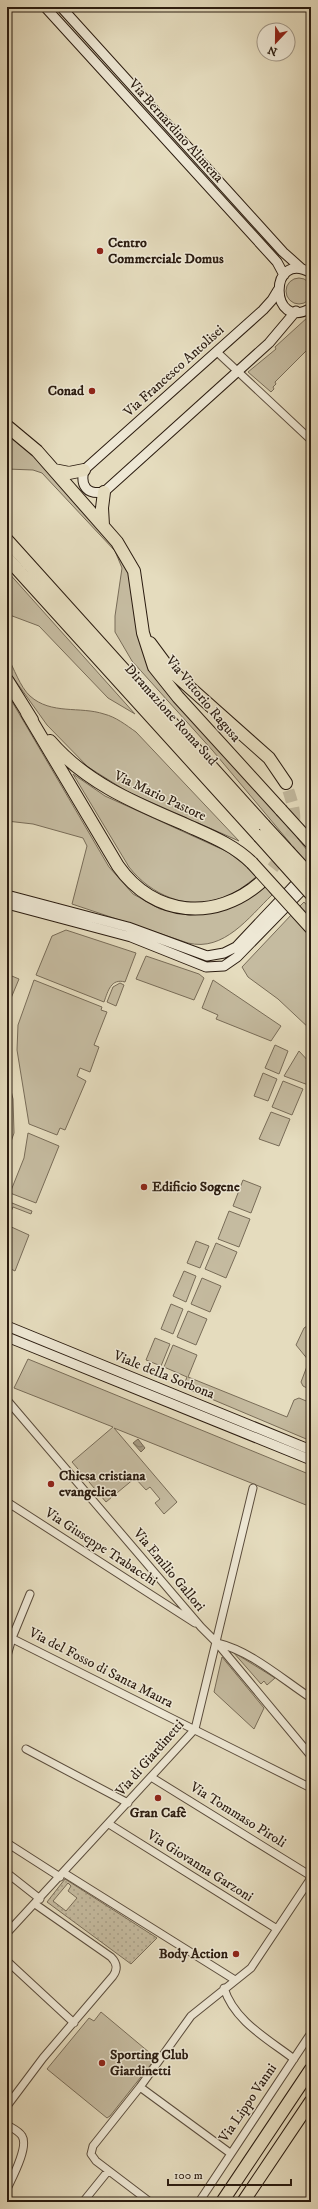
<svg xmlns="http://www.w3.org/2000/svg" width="318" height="2209" viewBox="0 0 318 2209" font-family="'IM FELL DW Pica',serif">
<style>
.grass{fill:#c5bba0;stroke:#786c58}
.park{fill:url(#park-dots);stroke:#786c58;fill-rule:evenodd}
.water{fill:url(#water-waves);stroke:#756855}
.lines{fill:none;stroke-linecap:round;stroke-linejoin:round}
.highway-tunnel{stroke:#c0b69b;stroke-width:12;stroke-dasharray:12 6;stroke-linecap:butt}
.street-casing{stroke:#5a4c3c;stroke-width:9}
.secondary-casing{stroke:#2b1c10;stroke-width:11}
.highway-casing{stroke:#2b1c10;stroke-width:14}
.street{stroke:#eee8d5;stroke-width:7}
.secondary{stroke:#eee8d5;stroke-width:9}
.highway{stroke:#e5dcbe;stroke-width:12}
.highway-bridge-casing{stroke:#2b1c10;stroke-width:14;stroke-linecap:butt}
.highway-bridge{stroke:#e5dcbe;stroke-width:12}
.poi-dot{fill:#8f2418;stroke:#eee8d5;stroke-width:1.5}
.labels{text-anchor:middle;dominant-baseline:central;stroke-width:3;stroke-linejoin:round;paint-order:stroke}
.street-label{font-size:14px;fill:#2b1c10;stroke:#eee8d5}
.poi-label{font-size:14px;font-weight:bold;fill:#2b1c10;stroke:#eee8d5;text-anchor:start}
</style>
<defs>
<pattern id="park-dots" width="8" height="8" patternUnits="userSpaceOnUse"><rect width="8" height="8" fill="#c5bba0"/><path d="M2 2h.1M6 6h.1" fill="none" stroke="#a9a089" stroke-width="1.8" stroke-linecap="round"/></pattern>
<pattern id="water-waves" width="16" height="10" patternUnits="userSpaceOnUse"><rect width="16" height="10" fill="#a69b83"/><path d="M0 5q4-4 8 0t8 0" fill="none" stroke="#877e6a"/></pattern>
</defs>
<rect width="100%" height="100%" fill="#e5dcbe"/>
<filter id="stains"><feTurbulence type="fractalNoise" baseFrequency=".005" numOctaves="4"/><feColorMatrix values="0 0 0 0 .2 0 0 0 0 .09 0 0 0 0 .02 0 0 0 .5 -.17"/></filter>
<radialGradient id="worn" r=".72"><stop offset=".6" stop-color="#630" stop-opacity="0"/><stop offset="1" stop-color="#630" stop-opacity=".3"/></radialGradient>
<path class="grass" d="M286 291a13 13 0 1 1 26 0a13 13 0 1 1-26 0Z
M308,317H311V346L275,382L276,384L273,387L274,389L271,392L248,372L276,349L275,347Z
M7,434L27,448L115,545L131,578L141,644L311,855V868L213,751L132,661L115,632V616L122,568L115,551L42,473L33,470L7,469Z
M7,571L135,714L108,698L39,626L7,614Z
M7,656C14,668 20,687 30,696C51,715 80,706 104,714C116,717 126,725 136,732L239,841L128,792L88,767L47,725L7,669Z
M7,693L109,867L133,894L160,909L188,915L204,914L263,883L272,895C249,917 224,952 188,943L72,904L87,846L83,838L33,824L7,821Z
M73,774L105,796L228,852L251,870L256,877C246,885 235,894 222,898C187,911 151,895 129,867Z
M304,902L311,910V920L299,907Z
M293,913L311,934V1030L278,999L248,977L242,967Z
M66,930L136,953L125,982C111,978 108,991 104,1002L36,975L52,936Z
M146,956L199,974L204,978L194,1000L136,979Z
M7,974L19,979L9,1003L7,1012Z
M34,980L102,1007L101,1010L107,1012L94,1045L99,1047L90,1072L80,1068L77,1076L86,1081L65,1130L60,1128L57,1135L29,1124L17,1050L18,1025Z
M213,980L281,1026L271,1041L216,1019L218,1015L202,1008Z
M120,983L124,985L116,1006L107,1002L113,987Z
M275,1045L288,1051L279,1074L265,1068Z
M299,1051L311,1064V1086L284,1076Z
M263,1073L277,1079L268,1101L254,1096Z
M7,1074L13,1099L14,1133L7,1153Z
M283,1081L303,1089L292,1115L272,1107Z
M271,1112L290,1119L279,1146L259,1139Z
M28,1133L59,1146L36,1203L10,1193L24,1158Z
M243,1180L261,1187L251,1213L233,1206Z
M7,1201L32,1211L31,1214L13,1207L7,1221Z
M229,1211L250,1219L239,1247L218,1239Z
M7,1225L29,1235L15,1271L7,1267Z
M196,1241L209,1246L200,1268L187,1263Z
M216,1243L237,1252L226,1278L205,1269Z
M184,1271L196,1276L186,1302L173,1296Z
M202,1278L221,1286L210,1312L191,1304Z
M171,1304L183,1309L173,1334L161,1329Z
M188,1311L207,1319L196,1345L177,1337Z
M307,1326L311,1328V1390L303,1386L301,1382L309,1361L296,1345L304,1328Z
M155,1338L170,1344L161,1366L146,1360Z
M173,1345L197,1355L188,1377L287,1417L294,1400L299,1398L311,1403V1441L183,1387L187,1377L164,1367Z
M28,1359L311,1475V1507L114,1428L177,1502L164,1514L155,1503L160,1499L150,1487L146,1490L135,1478L106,1502L72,1462L113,1427L14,1388Z
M233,1652L275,1678L267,1685L264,1681L261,1684Z
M222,1657L264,1708L254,1729L214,1692Z
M101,2012L156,2058L110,2116L107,2118L47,2069L89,2018L94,2021Z"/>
<path class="park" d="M65,1879L157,1938L131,1964L47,1902ZM68,1883L71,1886L68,1891L77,1898L66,1911L53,1901Z"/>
<path class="water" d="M138,1439L145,1448L141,1452L133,1443Z"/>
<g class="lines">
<path class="highway-tunnel" d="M261,882C277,864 297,838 294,813C293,803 289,793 286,783"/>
<g class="street-casing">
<path id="street" d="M217,352L311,440
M7,1400L201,1627L217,1643L311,1756
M7,1502L195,1623
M7,1636L311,1788
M217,1643C251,1651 282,1679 311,1698
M7,1656L12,1638L30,1594
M26,1749L128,1803
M151,1777L311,1876
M109,1824L277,1929
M7,1843L60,1877
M7,1873L40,1899
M64,1873L235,1980
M7,1933L195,1729L253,1488
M7,1961L74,2023
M224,1988C234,2021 268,2039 294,2059
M140,2087L230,2153
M7,2106L43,2058L113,1976C118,1969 117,1963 111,1957L35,1904
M7,2125C12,2128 19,2131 22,2136C29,2147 12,2178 7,2189
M83,2202L108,2171
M150,2202L96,2161L91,2154L93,2146L140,2087L191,2016L251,1968L311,1878
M199,2202L311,2033"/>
</g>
<g class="secondary-casing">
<path id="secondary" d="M45,7L277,262L284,275
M61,7L283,252L302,269
M311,273C268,248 269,333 311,308
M278,290L272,300L263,310L84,470C80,486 87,495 104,492L269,343L296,311
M7,895L128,927L207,956L224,953L236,947L303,876
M7,904L131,937L206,967L224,966L237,957L311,881
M7,1326L311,1450
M7,1337L311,1460"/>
</g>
<g class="highway-casing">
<path id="highway" d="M7,426L37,451L117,542L134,571L143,633L154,667L178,697L281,810
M54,470L69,473L84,470
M103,525L102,508L104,492
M7,540L264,825
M7,558L259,836
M150,643L170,670L269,758L286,783
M7,680L32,720
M27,713L118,866C154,917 216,922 261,882
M50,741C86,783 135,803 184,824C208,835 233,844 252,863
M222,2202L311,2069
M243,2202L311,2101"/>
</g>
<use href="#street" class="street"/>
<use href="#secondary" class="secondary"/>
<use href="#highway" class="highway"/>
<g class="highway-bridge-casing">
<path id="highway-bridge" d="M281,810L311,843
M264,825L311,876
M259,836L311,894
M252,863L311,928"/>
</g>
<use href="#highway-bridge" class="highway-bridge"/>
</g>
<g class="poi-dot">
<circle cx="100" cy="251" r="4"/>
<circle cx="92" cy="391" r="4"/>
<circle cx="144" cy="1187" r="4"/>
<circle cx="51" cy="1484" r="4"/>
<circle cx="158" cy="1798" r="4"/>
<circle cx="236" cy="1954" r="4"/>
<circle cx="102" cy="2063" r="4"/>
</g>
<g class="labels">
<g class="street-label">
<text transform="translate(176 131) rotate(48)">Via Bernardino Alimena</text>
<text transform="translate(174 371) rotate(-42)">Via Francesco Antolisei</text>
<text transform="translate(203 699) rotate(50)">Via Vittorio Ragusa</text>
<text transform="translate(171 715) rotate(48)">Diramazione Roma Sud</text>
<text transform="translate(160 796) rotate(25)">Via Mario Pastore</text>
<text transform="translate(164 1375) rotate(22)">Viale della Sorbona</text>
<text transform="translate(101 1547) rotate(33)">Via Giuseppe Trabacchi</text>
<text transform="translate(169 1570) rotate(50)">Via Emilio Gallori</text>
<text transform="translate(101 1668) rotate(27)">Via del Fosso di Santa Maura</text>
<text transform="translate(150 1758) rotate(-49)">Via di Giardinetti</text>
<text transform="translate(238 1815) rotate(32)">Via Tommaso Piroli</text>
<text transform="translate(200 1866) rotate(32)">Via Giovanna Garzoni</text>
<text transform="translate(248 2103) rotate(-56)">Via Lippo Vanni</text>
</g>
<g class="poi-label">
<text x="108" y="243">Centro<tspan x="108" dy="16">Commerciale Domus</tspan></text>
<text x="84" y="391" text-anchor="end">Conad</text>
<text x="152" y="1187">Edificio Sogene</text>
<text x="59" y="1476">Chiesa cristiana<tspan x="59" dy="16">evangelica</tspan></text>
<text x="158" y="1813" text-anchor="middle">Gran Cafè</text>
<text x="228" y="1954" text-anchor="end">Body Action</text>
<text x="110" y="2055">Sporting Club<tspan x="110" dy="16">Giardinetti</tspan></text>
</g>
</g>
<rect width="318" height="2209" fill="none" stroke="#e5dcbe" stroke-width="24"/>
<rect x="8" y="8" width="302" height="2193" fill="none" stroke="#2b1c10" stroke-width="2"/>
<rect x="12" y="12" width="294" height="2185" fill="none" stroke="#2b1c10"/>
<g transform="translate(276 42) rotate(202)"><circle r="19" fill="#eee8d5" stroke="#a09686"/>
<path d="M0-3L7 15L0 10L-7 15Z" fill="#8f2418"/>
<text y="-6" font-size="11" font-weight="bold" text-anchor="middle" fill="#2b1c10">N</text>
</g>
<path d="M168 2179v6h123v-6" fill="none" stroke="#2b1c10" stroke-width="2"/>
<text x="174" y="2179" font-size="12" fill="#2b1c10" stroke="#eee8d5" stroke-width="3" paint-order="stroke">100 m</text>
<rect width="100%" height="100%" filter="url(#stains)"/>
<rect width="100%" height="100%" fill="url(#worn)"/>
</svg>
